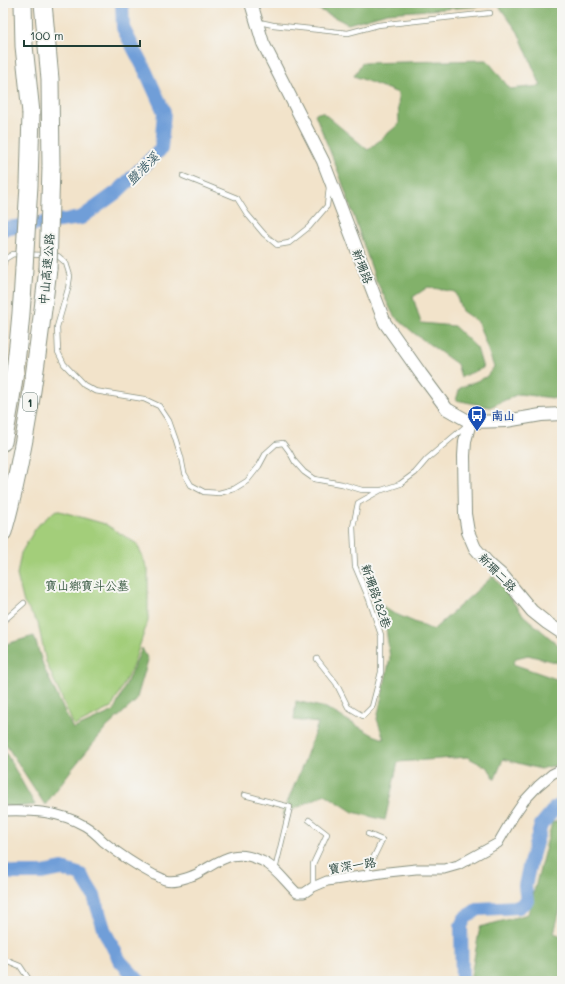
<svg xmlns="http://www.w3.org/2000/svg" width="565" height="984" viewBox="0 0 565 984" font-family="Mali,'LXGW WenKai TC',sans-serif">
<style>
.green{fill:#a3ce7a;stroke:#618657}
.forest{fill:#82b16a;stroke:#50774f}
.lines{fill:none;stroke-linecap:round;stroke-linejoin:round}
.river{stroke:#709ed8;stroke-width:14}
.service-casing{stroke:#88907f;stroke-width:6}
.minor-casing{stroke:#88907f;stroke-width:11}
.tertiary-casing{stroke:#88907f;stroke-width:14}
.motorway-casing{stroke:#88907f;stroke-width:19}
.service{stroke:#fff;stroke-width:4.5}
.minor{stroke:#fff;stroke-width:9}
.tertiary{stroke:#fff;stroke-width:12}
.motorway{stroke:#fff;stroke-width:17}
.motorway-bridge-casing{stroke:#88907f;stroke-width:19;stroke-linecap:butt}
.motorway-bridge{stroke:#fff;stroke-width:17}
.labels{text-anchor:middle;dominant-baseline:central;stroke-width:4;stroke-linejoin:round;paint-order:stroke}
.shield{fill:#f6f6f2;stroke:#60746d;stroke-width:1}
.shield-label{font-size:11px;font-weight:bold;fill:#1f3d34}
.street-label{font-size:12px;fill:#1f3d34;stroke:#f6f6f2}
.transit-label{font-size:12px;font-weight:bold;fill:#164399;stroke:#f6f6f2;text-anchor:start}
.park-label{font-size:12px;fill:#395a42;stroke:#f6f6f2}
.water-label{font-size:13px;font-style:italic;fill:#375a65;stroke:#f6f6f2}
</style>
<rect width="100%" height="100%" fill="#f6f6f2"/>
<filter id="ink" filterUnits="userSpaceOnUse"><feTurbulence type="fractalNoise" baseFrequency=".025" numOctaves="2"/><feDisplacementMap in="SourceGraphic" scale="8" xChannelSelector="R" yChannelSelector="G"/><feConvolveMatrix kernelMatrix="1 2 1 2 8 2 1 2 1" color-interpolation-filters="sRGB"/></filter>
<filter id="wash" filterUnits="userSpaceOnUse"><feTurbulence type="fractalNoise" baseFrequency=".012" numOctaves="4" result="noise"/><feDisplacementMap in="SourceGraphic" scale="16" xChannelSelector="R" yChannelSelector="G"/><feGaussianBlur stdDeviation="0.9" result="paint"/><feColorMatrix in="noise" values="0 0 0 0 0 0 0 0 0 0 0 0 0 0 0 0 0 1.4 0 .05"/><feComposite in="paint" operator="in"/></filter>
<g filter="url(#wash)">
<rect width="100%" height="100%" fill="#f2e3ca"/>
<path class="green" d="M56,510L105,524L137,544L148,570V621L133,665L112,707L74,726L46,662L38,623L24,603L17,575L21,553L37,526Z"/>
<path class="forest" d="M309,3H562V399L518,394L490,407L456,400L460,388L486,377L494,367L478,322L462,311L455,292L428,287L413,297L421,323L454,326L477,348L483,368L461,377L457,364L415,334L394,316L375,278L340,176L315,114L322,112L368,150L399,124L398,93L354,76L362,63L487,60L510,89L541,86L518,32L498,5L387,13L348,24L316,8Z
M493,576L524,616L562,648V664L528,655L516,658L513,664L562,681V763L557,765L540,769L503,759L495,779L488,768L467,757L398,762L385,820L353,812L325,794L282,815L304,762L318,723L294,720L296,701L326,708L373,735L384,739L377,719L390,658L383,606L391,612L433,630Z
M34,636L44,668L73,729L114,711L142,648L148,660L136,701L107,727L72,769L45,805L3,740V645Z
M3,748L35,805L14,807L3,805Z
M562,818V902L554,933L562,936V981H470L480,927L528,914L552,823Z"/>
<g class="lines">
<path class="river" d="M3,230L8,228L81,218L117,192L161,149L164,112L146,72L123,28L122,3
M3,870L13,873H43L62,869L81,875L94,896L105,932L120,961L139,981
M462,981L461,926L465,918L478,909L519,907L527,901L525,886L529,867L541,825L555,808L562,804"/>
</g>
</g>
<g filter="url(#ink)">
<g class="lines">
<g class="service-casing">
<path id="service" d="M258,22L264,23L273,25L348,33L378,25L490,13
M183,176L237,198L247,214L264,234L277,245L289,243L309,227L327,206L329,187
M52,256H58L66,263L70,276L68,289L57,327L58,352L64,364L84,385L95,391L144,399L159,406L169,421L175,438L181,457L184,473L191,485L204,492L219,493L234,489L247,481L259,466L266,453L276,444L283,443L289,451L295,462L304,472L314,479L342,484L362,490H382L400,484L415,473L427,459L466,426
M3,266L5,259L13,254L45,255
M3,621L8,617L24,603
M317,659L336,683L348,707L363,716L372,707L381,672V635L369,599L355,566L353,527L358,503L381,490
M244,795L290,807L275,870
M309,820L327,834L313,864V887
M365,875L382,840L368,834
M3,959L20,966L30,981"/>
</g>
<g class="minor-casing">
<path id="minor" d="M3,811C31,810 60,811 85,826C92,830 98,836 104,842C119,854 137,866 154,875C158,876 162,879 165,880C172,882 180,880 186,878C191,876 196,875 200,872C223,859 234,848 262,861C276,867 286,883 297,893H304L313,887L327,881L388,872L416,869H444L458,865L498,843L513,817L524,801L538,786L552,774L562,769"/>
</g>
<g class="tertiary-casing">
<path id="tertiary" d="M251,3L263,43L323,161L385,323L421,374L447,409L470,422L506,421L541,415L562,414
M470,422L465,441L464,456L465,514L468,532L475,548L489,564L504,577L532,611L547,623L562,633"/>
</g>
<g class="motorway-casing">
<path id="motorway" d="M23,3L24,46L31,113
M43,3L50,79L51,167
M3,442C15,385 21,326 24,268
M3,532C27,447 37,357 48,269"/>
</g>
<use href="#service" class="service"/>
<use href="#minor" class="minor"/>
<use href="#tertiary" class="tertiary"/>
<use href="#motorway" class="motorway"/>
<g class="motorway-bridge-casing">
<path id="motorway-bridge" d="M24,268L29,185L31,113
M48,269L51,167"/>
</g>
<use href="#motorway-bridge" class="motorway-bridge"/>
</g>
</g>
<defs>
<g id="bus-pin" transform="scale(1)"><path d="M0 17L-7.5 6A9.5 9.5 0 1 1 7.5 6Z" fill="#1a4fb4" stroke="#f6f6f2"/><path d="M-5-6H5V4H4V6H2V4H-2V6H-4V4H-5ZM-3.5-4V0h7V-4ZM-3.5 1.2v1.5H-2V1.2ZM2 1.2v1.5H3.5V1.2Z" fill="#fff"/></g>
</defs>
<g fill-rule="evenodd">
<use href="#bus-pin" x="477" y="415"/>
</g>
<g class="labels">
<rect class="shield" x="23" y="393" width="14" height="18" rx="3"/>
<g class="shield-label">
<text x="30" y="402">1</text>
</g>
<g class="street-label">
<text transform="translate(363 266) rotate(69)">新珊路</text>
<text transform="translate(46 269) rotate(-85)">中山高速公路</text>
<text transform="translate(498 572) rotate(46)">新珊二路</text>
<text transform="translate(377 596) rotate(71)">新珊路182巷</text>
<text transform="translate(352 865) rotate(-9)">寶深一路</text>
</g>
<g class="transit-label">
<text x="491" y="415">南山</text>
</g>
<g class="park-label">
<text x="87" y="585">寶山鄉寶斗公墓</text>
</g>
<g class="water-label">
<text transform="translate(142 168) rotate(-45)">鹽港溪</text>
</g>
</g>
<rect width="565" height="984" fill="none" stroke="#f6f6f2" stroke-width="16"/>
<path d="M24 40v6h116v-6" fill="none" stroke="#1f3d34" stroke-width="2"/>
<text x="30" y="40" font-size="12" fill="#1f3d34" stroke="#f6f6f2" stroke-width="3" paint-order="stroke">100 m</text>
</svg>
